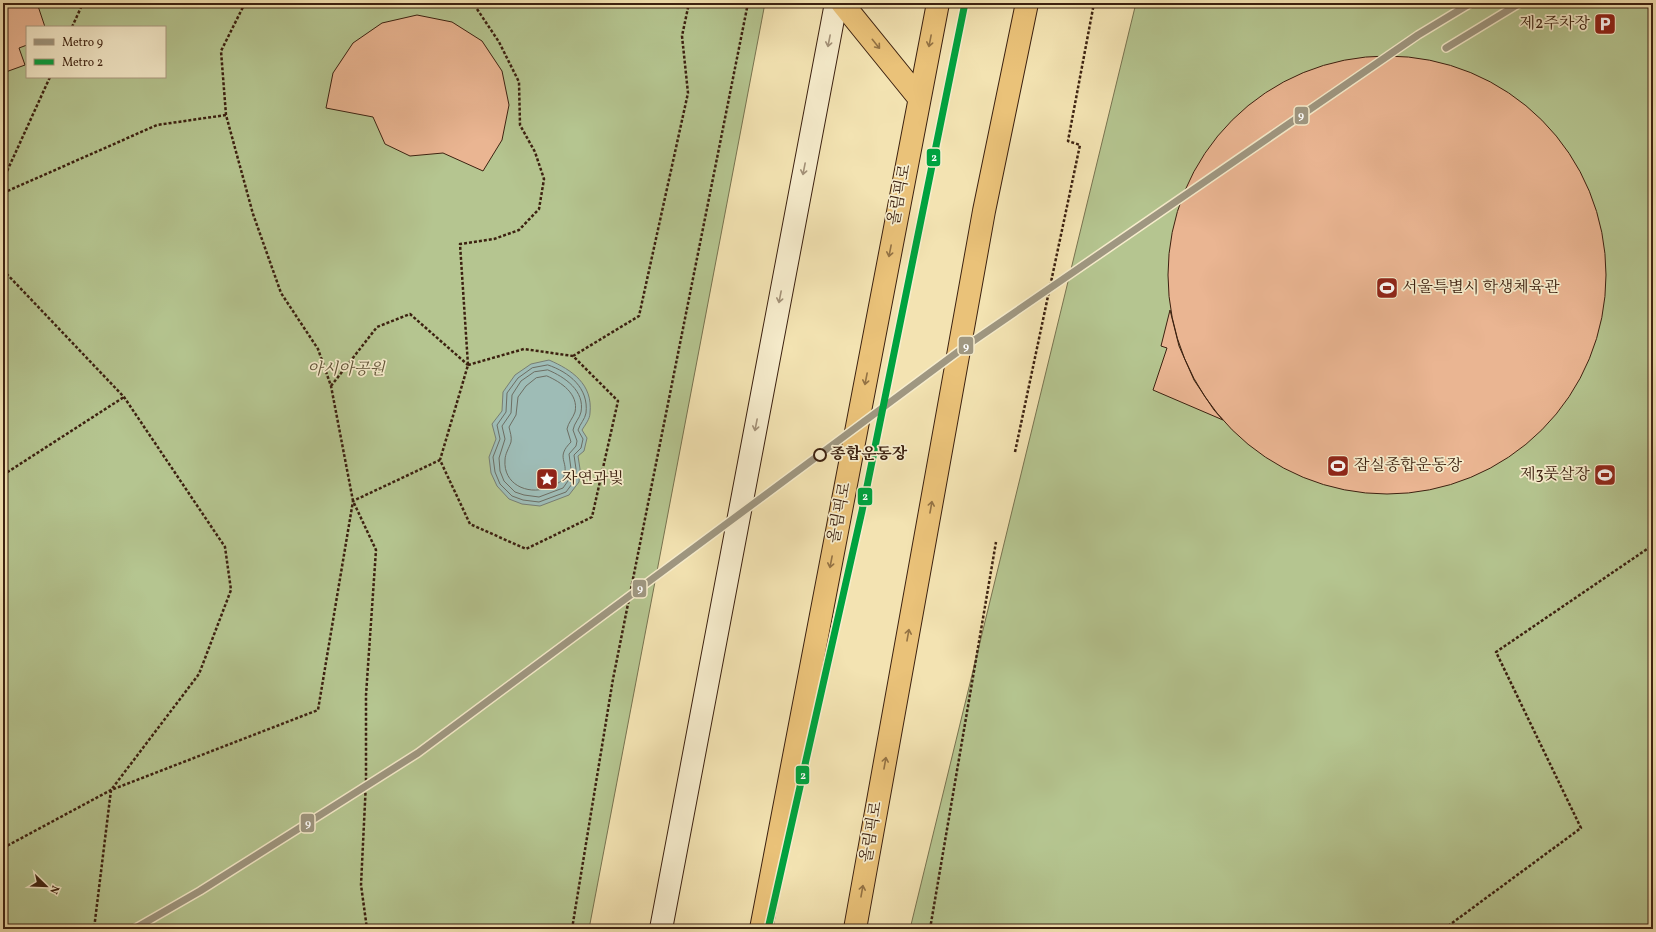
<svg xmlns="http://www.w3.org/2000/svg" width="1656" height="932" viewBox="0 0 1656 932" font-family="Vollkorn,'Noto Serif KR',serif">
<style>
.green{fill:#b5c590;stroke:#787350;fill-rule:evenodd}
.water{fill:#9ebcb6;stroke:#777e74}
.lines{fill:none;stroke-linecap:round;stroke-linejoin:round}
.shore{stroke:#6d6e63;stroke-width:1}
.building{fill:#eab592;stroke:#3c2110}
.secondary-casing{stroke:#3c2110;stroke-width:24}
.primary-casing{stroke:#3c2110;stroke-width:24}
.path{stroke:#3c2110;stroke-width:2.5;stroke-dasharray:3 2;stroke-linecap:butt}
.secondary{stroke:#f7edcd;stroke-width:22}
.primary{stroke:#eac279;stroke-width:22}
.metro-1-casing{stroke:#f7edcd;stroke-width:10}
.metro-2-casing{stroke:#f7edcd;stroke-width:10}
.metro-1{stroke:#9f9781;stroke-width:7}
.metro-2{stroke:#00a23f;stroke-width:7}
.oneway{stroke:#a39178}
.oneway2{stroke:#937244}
.stop-dot{fill:#f7edcd;stroke:#3c2110;stroke-width:2}
.labels{text-anchor:middle;dominant-baseline:central;stroke-width:3.5;stroke-linejoin:round;paint-order:stroke}
.poi-label{font-size:16px;fill:#3c2110;stroke:#f7edcd;text-anchor:start}
.street-label{font-size:16px;fill:#3c2110;stroke:#f7edcd}
.park-label{font-size:16px;font-style:italic;fill:#605236;stroke:#f7edcd}
.stop-label{font-size:16px;font-weight:bold;fill:#3c2110;stroke:#f7edcd;text-anchor:start}
.line-badge{stroke:#f7edcd;stroke-width:1.5}
.badge-label{font-size:11px;text-anchor:middle;font-weight:bold;fill:#fff}
</style>
<rect width="100%" height="100%" fill="#f3e3b2"/>
<filter id="stains"><feTurbulence type="fractalNoise" baseFrequency=".005" numOctaves="4"/><feColorMatrix values="0 0 0 0 .2 0 0 0 0 .09 0 0 0 0 .02 0 0 0 .5 -.17"/></filter>
<radialGradient id="worn" r=".72"><stop offset=".6" stop-color="#630" stop-opacity="0"/><stop offset="1" stop-color="#630" stop-opacity=".3"/></radialGradient>
<path class="green" d="M3,3H765L589,929H3ZM27,27H165V77H27Z
M1136,3H1653V929H910Z"/>
<path class="water" d="M549,360C572,370 593,384 590,413C590,419 585,425 582,430L587,438L584,451L578,456L580,469L579,482L569,495L540,506L522,504L509,499L497,486L491,473L489,457L496,439L492,424L502,411L503,392L515,375L531,364Z"/>
<g class="lines">
<path class="shore" d="M548,365C569,372 589,388 586,413C585,419 580,424 578,430L583,439L581,448L574,455L576,469L575,480L566,492L539,502L523,500L512,496L500,484L495,472L493,457L500,439L497,425L506,412L507,393L518,378L532,368Z
M548,370C565,377 585,391 581,412C580,418 574,423 573,430L577,441L576,446L569,454L571,469L570,478L563,488L539,497L524,495L515,492L504,481L500,471L499,458L505,439L502,426L511,413L512,395L521,381L534,372Z
M547,376C561,382 579,394 575,412C573,418 568,423 567,429L571,442C555,458 569,461 564,476C562,483 554,485 547,488C527,495 503,484 505,460C505,454 509,448 511,442C512,437 510,432 509,427L516,415L518,397L526,386L536,378Z"/>
</g>
<path class="building" d="M3,3H37L45,27H27V45L19,48L25,65L3,73Z
M417,15L452,22L482,41L502,71L509,105L502,140L483,171L443,153L410,156L385,144L373,117L326,108L333,73L353,43L382,23Z
M1168 275a219 219 0 1 1 438 0a219 219 0 1 1-438 0Z
M1170,310L1179,346L1194,380L1214,410L1223,420L1153,390L1167,348L1161,346Z"/>
<g class="lines">
<g class="secondary-casing">
<path id="secondary" d="M661,929L836,3"/>
</g>
<g class="primary-casing">
<path id="primary" d="M842,3L919,98
M761,929L938,3
M855,929L984,211L1027,3"/>
</g>
<path class="path" d="M245,3L221,51L226,115L253,214L281,293L318,349L331,386L353,501L376,550L366,695V782L361,885L367,929
M72,27L83,3
M3,180L50,77
M3,193L157,125L226,115
M3,270L124,397L225,547L231,590L199,674L111,790L94,929
M573,356L639,316L688,93L682,36L689,3
M468,365L524,349L573,356L618,401L592,517L526,549L470,524L440,460L468,365L460,244L494,239L519,230L539,209L544,179L535,152L520,125L519,82L499,42L473,3
M331,386L377,327L410,314L468,365
M1015,452L1080,145L1068,141L1094,3
M3,475L124,397
M3,848L111,790L318,710L353,501L440,460
M572,929L613,679L748,3
M930,929L996,542
M1444,929L1581,828L1496,652L1653,545"/>
<use href="#secondary" class="secondary"/>
<use href="#primary" class="primary"/>
<g class="metro-1-casing">
<path id="metro-1" d="M1446,48L1520,3
M134,929L200,891L418,753L963,348L1418,35L1471,3"/>
</g>
<g class="metro-2-casing">
<path id="metro-2" d="M768,929L862,511L965,3"/>
</g>
<use href="#metro-1" class="metro-1"/>
<use href="#metro-2" class="metro-2"/>
</g>
<defs><path id="oneway-shaft" d="M-6 0H5M1.5-3L5.5 0L1.5 3" fill="none" stroke-width="1.6" stroke-linecap="round" stroke-linejoin="round"/></defs>
<g class="oneway">
<use href="#oneway-shaft" transform="translate(829 41) rotate(101)"/>
<use href="#oneway-shaft" transform="translate(804 169) rotate(101)"/>
<use href="#oneway-shaft" transform="translate(780 297) rotate(101)"/>
<use href="#oneway-shaft" transform="translate(756 425) rotate(101)"/>
</g>
<g class="oneway2">
<use href="#oneway-shaft" transform="translate(930 41) rotate(101)"/>
<use href="#oneway-shaft" transform="translate(876 44) rotate(51)"/>
<use href="#oneway-shaft" transform="translate(890 251) rotate(101)"/>
<use href="#oneway-shaft" transform="translate(866 379) rotate(101)"/>
<use href="#oneway-shaft" transform="translate(931 507) rotate(-80)"/>
<use href="#oneway-shaft" transform="translate(831 562) rotate(101)"/>
<use href="#oneway-shaft" transform="translate(908 635) rotate(-80)"/>
<use href="#oneway-shaft" transform="translate(885 763) rotate(-80)"/>
<use href="#oneway-shaft" transform="translate(862 891) rotate(-80)"/>
</g>
<defs>
<g id="parking-square" transform="scale(1.15)"><rect x="-9" y="-9" width="18" height="18" rx="4" fill="#8f2418" stroke="#f7edcd"/><path d="M-3.5-5.5H1a3.5 3.5 0 0 1 0 7H-1V5.5H-3.5ZM-1-3.4V-.6H.8a1.4 1.4 0 0 0 0-2.8Z" fill="#fff"/></g>
<g id="stadium-square" transform="scale(1.15)"><rect x="-9" y="-9" width="18" height="18" rx="4" fill="#8f2418" stroke="#f7edcd"/><path d="M0-5a6.5 5 0 1 0 0 10a6.5 5 0 1 0 0-10ZM-3.5-1.8h7v3.6h-7Z" fill="#fff"/></g>
<g id="sight-square" transform="scale(1.15)"><rect x="-9" y="-9" width="18" height="18" rx="4" fill="#8f2418" stroke="#f7edcd"/><path d="M0-6L1.8-2.2L6-1.7L2.9 1.2L3.7 5.4L0 3.3L-3.7 5.4L-2.9 1.2L-6-1.7L-1.8-2.2Z" fill="#fff"/></g>
</defs>
<g fill-rule="evenodd">
<use href="#parking-square" x="1605" y="24"/>
<use href="#stadium-square" x="1387" y="288"/>
<use href="#stadium-square" x="1338" y="466"/>
<use href="#stadium-square" x="1605" y="475"/>
<use href="#sight-square" x="547" y="479"/>
</g>
<circle class="stop-dot" cx="820" cy="455" r="6"/>
<g class="labels">
<g class="poi-label">
<text x="1590" y="24" text-anchor="end">제2주차장</text>
<text x="1402" y="288">서울특별시 학생체육관</text>
<text x="1354" y="466">잠실종합운동장</text>
<text x="1590" y="475" text-anchor="end">제3풋살장</text>
<text x="562" y="479">자연과빛</text>
</g>
<g class="street-label">
<text transform="translate(900 195) rotate(-79)">올림픽로</text>
<text transform="translate(840 513) rotate(-79)">올림픽로</text>
<text transform="translate(872 832) rotate(-80)">올림픽로</text>
</g>
<g class="park-label">
<text x="346" y="370">아시아공원</text>
</g>
<g class="stop-label">
<text x="830" y="455">종합운동장</text>
</g>
</g>
<g class="line-badge">
<rect x="1294" y="106" width="15" height="19" rx="4" fill="#9f9781"/>
<rect x="926" y="148" width="15" height="19" rx="4" fill="#00a23f"/>
<rect x="958" y="336" width="16" height="19" rx="4" fill="#9f9781"/>
<rect x="857" y="487" width="16" height="19" rx="4" fill="#00a23f"/>
<rect x="632" y="579" width="15" height="19" rx="4" fill="#9f9781"/>
<rect x="795" y="765" width="15" height="20" rx="4" fill="#00a23f"/>
<rect x="300" y="813" width="15" height="20" rx="4" fill="#9f9781"/>
</g>
<g class="badge-label">
<text x="1301" y="119">9</text>
<text x="934" y="161">2</text>
<text x="966" y="350">9</text>
<text x="865" y="500">2</text>
<text x="640" y="592">9</text>
<text x="803" y="779">2</text>
<text x="308" y="827">9</text>
</g>
<rect width="1656" height="932" fill="none" stroke="#f3e3b2" stroke-width="16"/>
<rect x="4" y="4" width="1648" height="924" fill="none" stroke="#3c2110" stroke-width="2"/>
<rect x="8" y="8" width="1640" height="916" fill="none" stroke="#3c2110"/>
<rect x="26" y="26" width="140" height="52" fill="#f7edcd" stroke="#ac9b81"/>
<rect x="34" y="39" width="20" height="6" fill="#9f9781" stroke="#ac9b81"/>
<text x="62" y="46" font-size="12" fill="#3c2110">Metro 9</text>
<rect x="34" y="59" width="20" height="6" fill="#00a23f" stroke="#ac9b81"/>
<text x="62" y="66" font-size="12" fill="#3c2110">Metro 2</text>
<g transform="translate(46 886) rotate(113)" stroke="#f7edcd" stroke-width="3" paint-order="stroke">
<path d="M0-3L7 15L0 10L-7 15Z" fill="#3c2110"/>
<text y="-6" font-size="11" font-weight="bold" text-anchor="middle" fill="#3c2110">N</text>
</g>
<rect width="100%" height="100%" filter="url(#stains)"/>
<rect width="100%" height="100%" fill="url(#worn)"/>
</svg>
